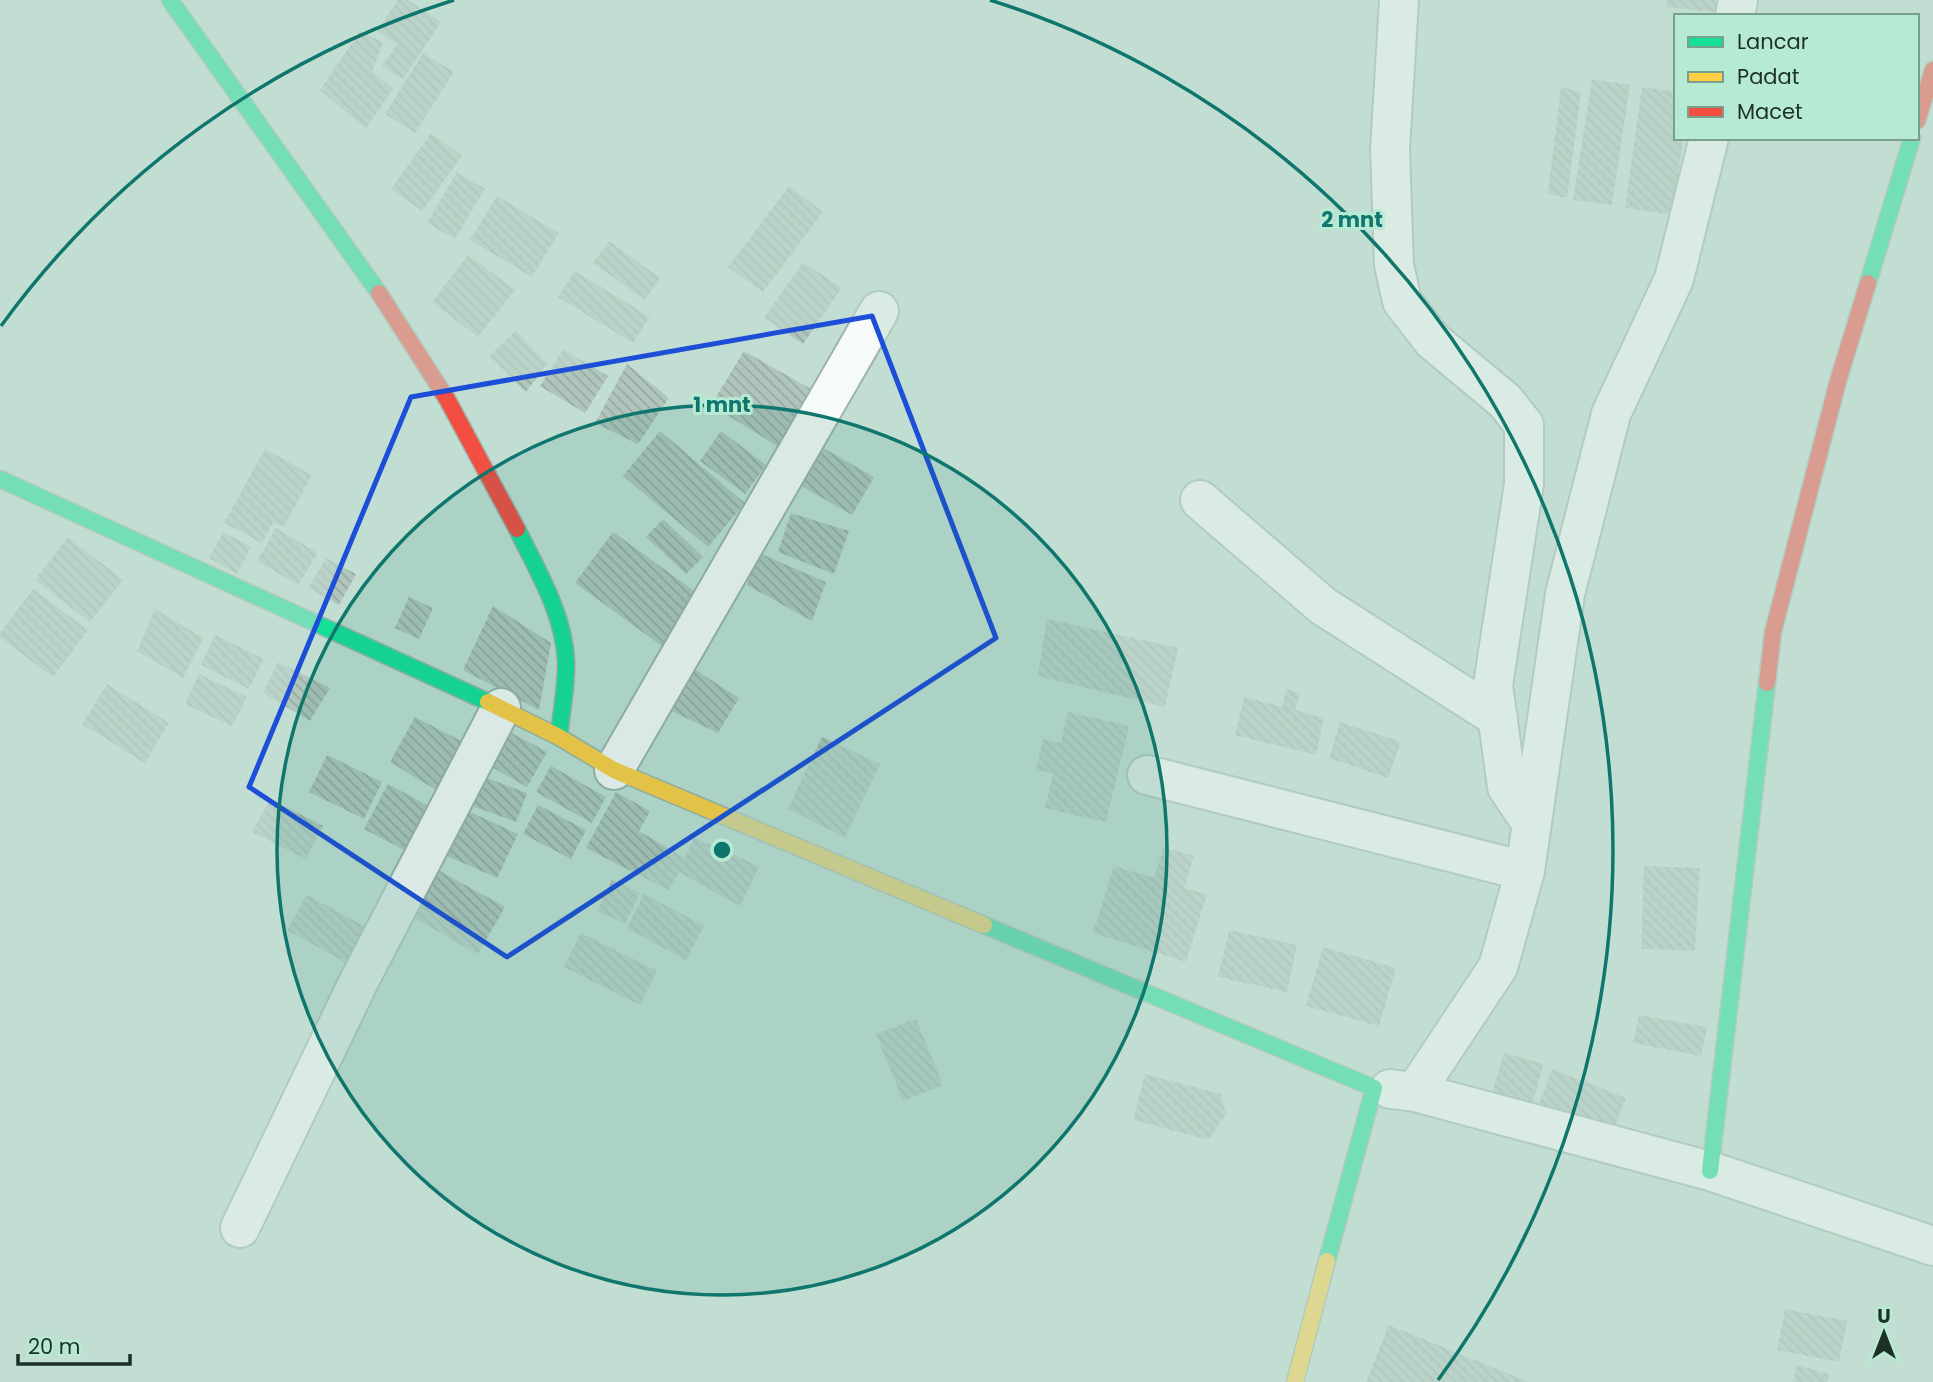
<svg xmlns="http://www.w3.org/2000/svg" width="1933" height="1382" viewBox="0 0 1933 1382" font-family="Poppins,sans-serif">
<style>
.building{fill:url(#building-back-hatch)}
.lines{fill:none;stroke-linecap:round;stroke-linejoin:round}
.street-casing{stroke:#9eb4aa;stroke-width:42}
.fast-casing{stroke:#9eb4aa;stroke-width:19}
.slow-casing{stroke:#9eb4aa;stroke-width:19}
.jam-casing{stroke:#9eb4aa;stroke-width:19}
.street{stroke:#f6faf8;stroke-width:38}
.fast{stroke:#16e098;stroke-width:16}
.slow{stroke:#ffcf43;stroke-width:16}
.jam{stroke:#f24e42;stroke-width:16}
.marked{fill:none;stroke:#1d4ed8;stroke-width:5;stroke-linejoin:round}
.ring{fill:none;stroke:#0f766e;stroke-width:3.5}
.centre{fill:#0f766e;stroke:#b6ead3;stroke-width:3.5}
.ring-label{font-size:21px;text-anchor:middle;font-weight:bold;fill:#0f766e;stroke:#b6ead3;stroke-width:6;stroke-linejoin:round;paint-order:stroke}
</style>
<defs>
<pattern id="building-back-hatch" width="6" height="6" patternUnits="userSpaceOnUse" patternTransform="scale(1.75)"><rect width="6" height="6" fill="#b0c6bc"/><path d="M-1 5l2 2M0 0l6 6M5-1l2 2" fill="none" stroke="#97aaa2"/></pattern>
</defs>
<rect width="100%" height="100%" fill="#c2ded2"/>
<path class="building" d="M398,0H408L441,22L403,79L382,66L397,44L377,31Z
M1667,0H1716L1715,12L1666,7Z
M360,31L383,43L372,71L393,89L366,129L320,90Z
M423,53L454,72L415,133L385,114Z
M1592,79L1630,85L1612,205L1573,200Z
M1561,87L1581,92L1567,198L1548,194Z
M1642,87L1676,92V138H1683L1673,215L1625,208Z
M431,133L462,156L422,211L391,189Z
M457,172L485,189L455,239L427,223Z
M789,186L823,212L763,292L728,267Z
M497,196L559,233L532,277L470,240Z
M609,241L660,278L645,300L593,263Z
M468,255L515,290L478,337L432,302Z
M803,262L842,288L803,344L764,318Z
M575,271L650,317L633,343L558,297Z
M516,331L547,364L526,392L489,356Z
M563,349L608,376L585,413L540,386Z
M744,351L818,393L782,449L711,405Z
M627,364L669,398L638,444L595,423Z
M660,431L745,503L708,547L623,476Z
M721,431L766,465L745,494L700,461Z
M818,445L874,477L852,515L796,483Z
M265,449L312,475L284,526L273,523L262,543L224,523Z
M791,513L849,531L834,574L778,552Z
M663,519L703,557L686,574L646,537Z
M276,528L318,553L298,585L257,561Z
M223,532L251,547L237,574L209,558Z
M613,532L704,598L666,649L575,583Z
M68,537L123,580L90,622L35,580Z
M757,552L826,582L812,621L747,585Z
M326,558L356,574L339,605L308,588Z
M33,589L88,630L53,677L0,638V633Z
M409,597L433,608L419,639L395,628Z
M493,606L551,643L539,710L463,670Z
M155,609L203,638L183,678L137,651Z
M1047,619L1178,648L1165,707L1038,676Z
M215,635L264,659L249,689L201,665Z
M278,662L330,688L310,721L263,693Z
M688,665L739,698L718,733L665,708Z
M199,674L247,697L232,726L185,704Z
M107,684L169,723L145,763L82,724Z
M1286,689L1300,693L1295,710L1324,718L1316,755L1235,735L1244,697L1282,707Z
M1068,712L1129,726L1106,822L1045,808L1053,774L1036,769L1043,739L1061,743Z
M415,717L467,744L441,793L390,762Z
M1340,722L1401,742L1388,778L1329,758Z
M508,731L547,752L527,787L488,765Z
M822,737L880,764L845,837L788,809Z
M327,755L382,782L364,819L309,792Z
M551,766L606,797L592,823L536,792Z
M475,774L527,793L516,822L464,803Z
M388,784L434,809L410,853L364,829Z
M616,792L650,811L639,831L684,858L681,867L694,838L759,866L740,906L679,872L668,890L586,848Z
M270,799L323,826L306,859L252,832Z
M538,805L586,830L571,859L523,834Z
M457,806L518,834L497,878L436,851Z
M1164,847L1194,856L1184,888L1207,894L1186,962L1093,933L1114,866L1154,878Z
M1644,866L1700,868L1695,951L1641,949Z
M436,869L505,907L478,954L409,915Z
M612,880L640,893L625,924L597,911Z
M644,894L704,926L686,960L627,928Z
M307,895L369,929L350,965L287,930Z
M1229,930L1297,945L1287,992L1218,977Z
M581,933L657,971L640,1005L564,967Z
M1323,947L1396,968L1379,1026L1306,1006Z
M1639,1015L1707,1027L1701,1056L1633,1043Z
M916,1019L943,1085L903,1101L876,1034Z
M1504,1053L1544,1064L1532,1104L1492,1093Z
M1552,1069L1626,1098L1612,1134L1538,1106Z
M1145,1074L1221,1094L1226,1114L1209,1140L1133,1120Z
M1785,1309L1847,1321L1839,1362L1777,1350Z
M1389,1325L1529,1382H1366Z
M1797,1365L1829,1374L1827,1382H1793Z"/>
<g class="lines">
<g class="street-casing">
<path id="street" d="M1399,0L1390,149L1394,265L1402,301L1433,341L1505,401L1524,425V484L1493,685L1507,787L1532,824
M1735,16L1738,0
M1200,500L1323,606L1498,718
M614,770L879,311
M1147,775L1525,871
M1390,1089L1415,1092L1710,1171L1933,1246
M1415,1092L1498,967L1525,871L1565,594L1611,414L1674,279L1709,138
M240,1228L360,979L501,708"/>
</g>
<g class="fast-casing">
<path id="fast" d="M170,0L379,293
M1868,283L1912,138
M0,479L488,702
M517,529C537,570 564,614 566,661C567,686 561,712 559,737
M984,925L1374,1088L1327,1261
M1710,1171L1767,683"/>
</g>
<g class="slow-casing">
<path id="slow" d="M488,702L559,737L614,770L984,925
M1295,1382L1327,1261"/>
</g>
<g class="jam-casing">
<path id="jam" d="M1917,121L1933,70
M379,293L447,399L517,529
M1767,683L1773,632L1838,381L1868,283"/>
</g>
<use href="#street" class="street"/>
<use href="#fast" class="fast"/>
<use href="#slow" class="slow"/>
<use href="#jam" class="jam"/>
</g>
<path d="M0 0H1933V1382H0ZM872,316L996,638L507,957L249,787L411,397Z" fill="#c2ded2" fill-opacity=".55" fill-rule="evenodd"/>
<path class="marked" d="M872,316L996,638L507,957L249,787L411,397Z"/>
<circle cx="722" cy="850" r="445" fill="#0f766e" fill-opacity=".12"/>
<g class="ring">
<circle cx="722" cy="850" r="445"/>
<path d="M1 326A891 891 0 0 1 454 0M990 0A891 891 0 0 1 1438 1380"/>
</g>
<circle cx="722" cy="850" r="10" class="centre"/>
<g class="ring-label">
<text x="1352" y="227">2 mnt</text>
<text x="722" y="412">1 mnt</text>
</g>
<rect x="1674" y="14" width="245" height="126" fill="#b6ead3" stroke="#78a08e" stroke-width="2"/>
<rect x="1688" y="37" width="35" height="10" fill="#16e098" stroke="#78a08e" stroke-width="2"/>
<text x="1737" y="49" font-size="21" fill="#1c3027">Lancar</text>
<rect x="1688" y="72" width="35" height="10" fill="#ffcf43" stroke="#78a08e" stroke-width="2"/>
<text x="1737" y="84" font-size="21" fill="#1c3027">Padat</text>
<rect x="1688" y="107" width="35" height="10" fill="#f24e42" stroke="#78a08e" stroke-width="2"/>
<text x="1737" y="119" font-size="21" fill="#1c3027">Macet</text>
<g transform="translate(1884 1333)" stroke="#b6ead3" stroke-width="5" paint-order="stroke">
<path d="M0-5L12 26L0 18L-12 26Z" fill="#1c3027"/>
<text y="-10" font-size="19" font-weight="bold" text-anchor="middle" fill="#1c3027">U</text>
</g>
<path d="M18 1354v10h112v-10" fill="none" stroke="#1c3027" stroke-width="3.5"/>
<text x="28" y="1354" font-size="21" fill="#1c3027" stroke="#b6ead3" stroke-width="5" paint-order="stroke">20 m</text>
</svg>
